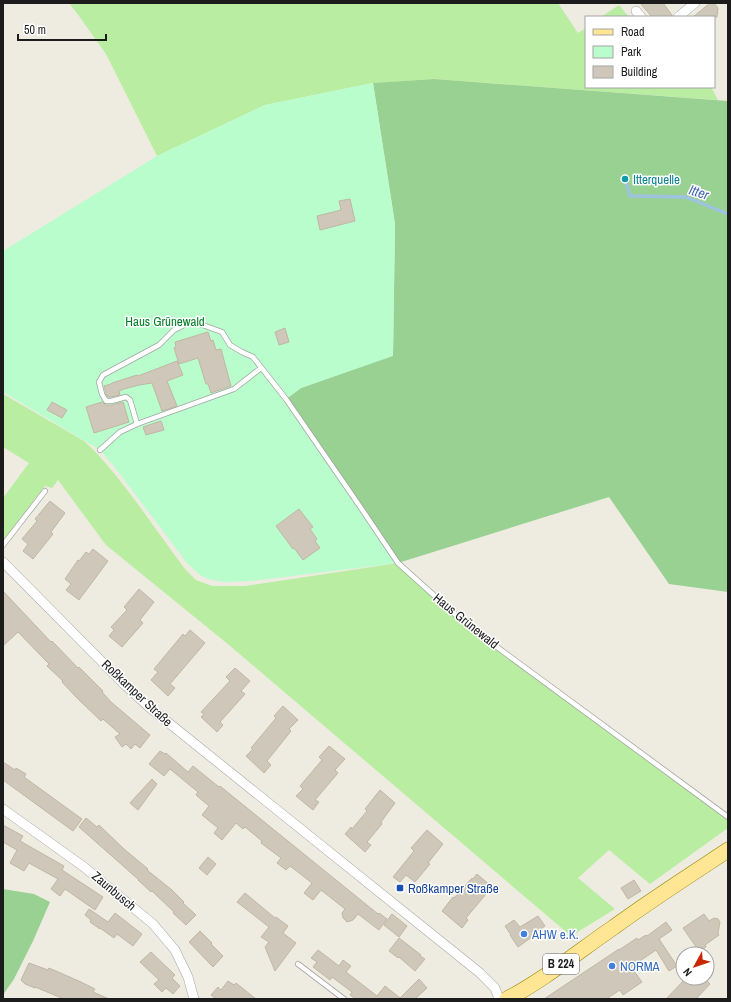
<svg xmlns="http://www.w3.org/2000/svg" width="731" height="1002" viewBox="0 0 731 1002" font-family="'Archivo Narrow',sans-serif">
<style>
.grass{fill:#b8eda2}
.forest{fill:#98d192}
.park{fill:#b9fdcc}
.lines{fill:none;stroke-linecap:round;stroke-linejoin:round}
.stream{stroke:#9ec3df;stroke-width:3.5}
.building{fill:#cec7ba;stroke:#c1b6a2}
.service-casing{stroke:#a3a3a3;stroke-width:6}
.minor-casing{stroke:#a3a3a3;stroke-width:10}
.primary-casing{stroke:#948000;stroke-width:16}
.service{stroke:#fff;stroke-width:4.5}
.minor{stroke:#fff;stroke-width:9}
.primary{stroke:#ffe695;stroke-width:15}
.culture-dot{fill:#0f9aa8;stroke:#fff;stroke-width:1.5}
.transit-dot{fill:#1a4fb4;stroke:#fff;stroke-width:1.5}
.shop-dot{fill:#3f7fe0;stroke:#fff;stroke-width:1.5}
.labels{text-anchor:middle;dominant-baseline:central;stroke-width:3;stroke-linejoin:round;paint-order:stroke}
.shield{fill:#fff;stroke:#606060;stroke-width:1}
.shield-label{font-size:12px;font-weight:bold;fill:#1c1c1c}
.culture-label{font-size:13px;fill:#0d838f;stroke:#fff;text-anchor:start}
.park-label{font-size:13px;fill:#048027;stroke:#fff}
.street-label{font-size:13px;fill:#1c1c1c;stroke:#fff}
.transit-label{font-size:13px;fill:#164399;stroke:#fff;text-anchor:start}
.shop-label{font-size:13px;fill:#366cbe;stroke:#fff;text-anchor:start}
.water-label{font-size:14px;font-style:italic;fill:#4364b1;stroke:#fff}
</style>
<rect width="100%" height="100%" fill="#eeece1"/>
<path class="grass" d="M69,3H558L578,33L586,28V87H711L718,100L434,79L373,83L265,105L157,156L106,54L79,16Z
M619,5L629,17H601Z
M3,394L84,441C105,460 123,484 140,507C155,528 170,549 185,569L196,580L212,586H245L398,563L467,625L728,817V828L650,884L609,850L578,878L615,909L571,936L229,645L106,545L58,480L52,488L45,486L3,541V498L29,463L3,447Z"/>
<path class="forest" d="M434,79L728,101V592L669,584L609,497L398,563L286,399L301,388L393,355L395,224L373,83Z
M3,889L34,894L50,902L33,941L14,979L3,995Z"/>
<path class="park" d="M373,83L395,224L393,356L301,388L286,399L398,563L251,581L225,582L212,580L201,576L187,563L116,469L100,450L3,392V251L157,156L265,105Z"/>
<g class="lines">
<path class="stream" d="M625,179L630,196L686,197L728,214"/>
</g>
<path class="building" d="M640,3H663L672,15V17H652Z
M710,3H714L718,8L717,17H693Z
M350,199L355,221L320,230L317,216L341,210L339,201Z
M285,328L289,342L279,345L275,332Z
M208,332L211,341L213,340L216,350L221,349L231,386L211,393L208,384H206L198,358L179,364L174,348L176,347L175,342Z
M177,361L183,375L167,381L177,406L162,411L152,383L139,385L124,389L119,391L120,395L111,397H108L107,396L104,386L111,384L112,383L137,375L138,376Z
M52,402L67,410L62,418L47,410Z
M102,402L104,404L106,405H112L123,402L129,422L94,433L86,407Z
M161,421L164,430L146,435L143,427Z
M50,501L65,513L51,532L53,534L33,559L23,551L28,544L22,539L37,521L35,519Z
M299,509L313,527L310,529L317,539L315,541L320,548L303,560L294,548L293,549L276,526Z
M93,549L108,561L79,600L66,590L71,584L65,579L78,560L79,561L86,552L89,554Z
M139,589L154,602L140,620L143,623L122,647L109,636L114,630L111,627L127,610L124,607Z
M3,591L51,642L52,641L78,668L79,667L103,691L102,692L111,702L150,735L140,748L135,744L131,749L126,744L122,747L115,737L120,734L103,719L101,721L77,698L62,682L63,681L47,666L49,664L18,632L3,646Z
M190,630L205,643L170,684L175,688L168,696L151,680L158,672L154,669L183,634L185,636Z
M235,668L250,681L241,691L245,694L220,722L223,725L217,732L201,717L204,714L201,712L230,681L226,677Z
M283,706L298,720L289,729L291,731L267,761L271,765L264,773L246,756L253,749L251,748L276,718L274,716Z
M329,746L345,759L335,770L338,773L315,800L319,802L313,810L296,796L303,789L300,786L322,760L319,757Z
M160,751L165,754L166,753L188,772L193,766L219,787L220,786L231,795L378,914L379,913L387,919L379,930L358,914L353,920L347,922L343,918L342,913L345,909L321,890L313,900L304,893L312,883L290,866L286,870L277,863L281,858L261,843L262,841L245,827L243,829L236,823L222,840L214,833L218,828L202,815L209,806L196,795L198,792L170,769L164,776L149,764Z
M3,762L15,770L16,768L26,774L24,777L82,819L73,831L3,780Z
M152,779L157,784L138,810L130,803Z
M380,790L395,803L381,822L382,824L367,842L371,845L365,852L345,834L351,827L352,829L367,811L365,809Z
M86,818L97,827L99,825L124,849L148,869L147,870L172,890L184,902L183,903L196,915L186,925L173,913L174,912L152,891L151,892L138,880H139L79,827Z
M3,825L23,836L20,841L64,866L62,870L103,897L95,910L65,889L60,896L51,889L58,879L29,863L24,871L10,863L17,850L3,842Z
M427,830L443,844L428,863L430,864L415,882L406,875L400,882L393,877L414,851L411,848Z
M208,857L216,864L207,875L199,868Z
M477,874L492,887L466,918L468,920L462,928L442,911L453,897L454,898L472,878L473,879Z
M634,880L641,891L628,899L621,888Z
M245,893L275,918L276,917L288,926L283,933L296,943L275,971L265,947L269,942L261,937L269,927L237,902Z
M89,909L108,922L115,913L142,934L133,946L117,934L114,938L100,928V929L90,922L91,920L85,915Z
M392,914L407,926L399,937L384,925Z
M704,914L709,921L714,918L718,919L720,922L718,933L719,935L705,945L706,947L699,951L683,928Z
M538,916L545,926L535,933L536,934L518,947L510,935H511L505,926L514,920L520,927Z
M666,922L672,930L659,939L677,966L669,971L656,950L631,967L642,982L623,995L620,990L606,999H544L619,949V950L637,938L638,940L646,935L647,936Z
M200,931L212,943L211,944L223,956L213,967L189,942Z
M399,938L421,955L420,956L425,959L415,971L399,957L398,958L389,951Z
M318,950L339,966L343,960L351,966L346,972L377,996L385,986L400,998L419,979L427,988L415,999H356L350,995L352,992L332,977L330,980L313,967L317,962L311,958Z
M151,952L175,975L172,978L180,986L173,994L166,988L162,992L154,984L159,980L140,962Z
M29,963L48,970L49,968L81,982L95,989L93,992L109,999H64L35,987V988L25,984L21,980Z
M686,978H704L710,984L696,999H666Z
M228,981L234,985L236,983L256,999H214L215,998L211,995L218,987L221,990Z"/>
<g class="lines">
<g class="service-casing">
<path id="service" d="M137,424L130,400L126,397L111,401H106L102,394L99,382L103,375L159,345L174,330L188,323L200,324L222,332L230,345L242,352L253,357L286,399L361,508L398,563L467,625L728,817
M100,450L120,432L137,424L234,389L261,368
M3,545L45,491
M298,964L344,999"/>
</g>
<g class="minor-casing">
<path id="minor" d="M636,11L641,17
M678,17L695,3
M3,562L126,686L149,707L480,973L495,988L499,999
M3,809L84,867L153,924L175,950L188,977L194,999"/>
</g>
<g class="primary-casing">
<path id="primary" d="M507,999C545,979 579,951 614,927C651,900 690,875 728,850"/>
</g>
<use href="#service" class="service"/>
<use href="#minor" class="minor"/>
<use href="#primary" class="primary"/>
</g>
<circle class="culture-dot" cx="625" cy="179" r="4"/>
<rect class="transit-dot" x="396" y="884" width="8" height="8" rx="2"/>
<g class="shop-dot">
<circle cx="524" cy="934" r="4"/>
<circle cx="612" cy="966" r="4"/>
</g>
<g class="labels">
<rect class="shield" x="543" y="954" width="36" height="20" rx="3"/>
<g class="shield-label">
<text x="561" y="964">B 224</text>
</g>
<g class="culture-label">
<text x="633" y="179">Itterquelle</text>
</g>
<g class="park-label">
<text x="165" y="321">Haus Grünewald</text>
</g>
<g class="street-label">
<text transform="translate(466 621) rotate(39)">Haus Grünewald</text>
<text transform="translate(137 693) rotate(43)">Roßkamper Straße</text>
<text transform="translate(114 891) rotate(40)">Zaunbusch</text>
</g>
<g class="transit-label">
<text x="408" y="888">Roßkamper Straße</text>
</g>
<g class="shop-label">
<text x="532" y="934">AHW e.K.</text>
<text x="620" y="966">NORMA</text>
</g>
<g class="water-label">
<text transform="translate(699 192) rotate(18)">Itter</text>
</g>
</g>
<rect width="731" height="1002" fill="none" stroke="#1c1c1c" stroke-width="8"/>
<rect x="585" y="16" width="130" height="72" fill="#ffffff" stroke="#a4a4a4"/>
<rect x="593" y="29" width="20" height="6" fill="#ffe695" stroke="#a4a4a4"/>
<text x="621" y="36" font-size="12" fill="#1c1c1c">Road</text>
<rect x="593" y="46" width="20" height="12" fill="#b9fdcc" stroke="#a4a4a4"/>
<text x="621" y="56" font-size="12" fill="#1c1c1c">Park</text>
<rect x="593" y="66" width="20" height="12" fill="#cec7ba" stroke="#a4a4a4"/>
<text x="621" y="76" font-size="12" fill="#1c1c1c">Building</text>
<g transform="translate(695 966) rotate(230)"><circle r="19" fill="#ffffff" stroke="#a4a4a4"/>
<path d="M0-3L7 15L0 10L-7 15Z" fill="#c82800"/>
<text y="-6" font-size="11" font-weight="bold" text-anchor="middle" fill="#1c1c1c">N</text>
</g>
<path d="M18 34v6h88v-6" fill="none" stroke="#1c1c1c" stroke-width="2"/>
<text x="24" y="34" font-size="12" fill="#1c1c1c" stroke="#ffffff" stroke-width="3" paint-order="stroke">50 m</text>
</svg>
